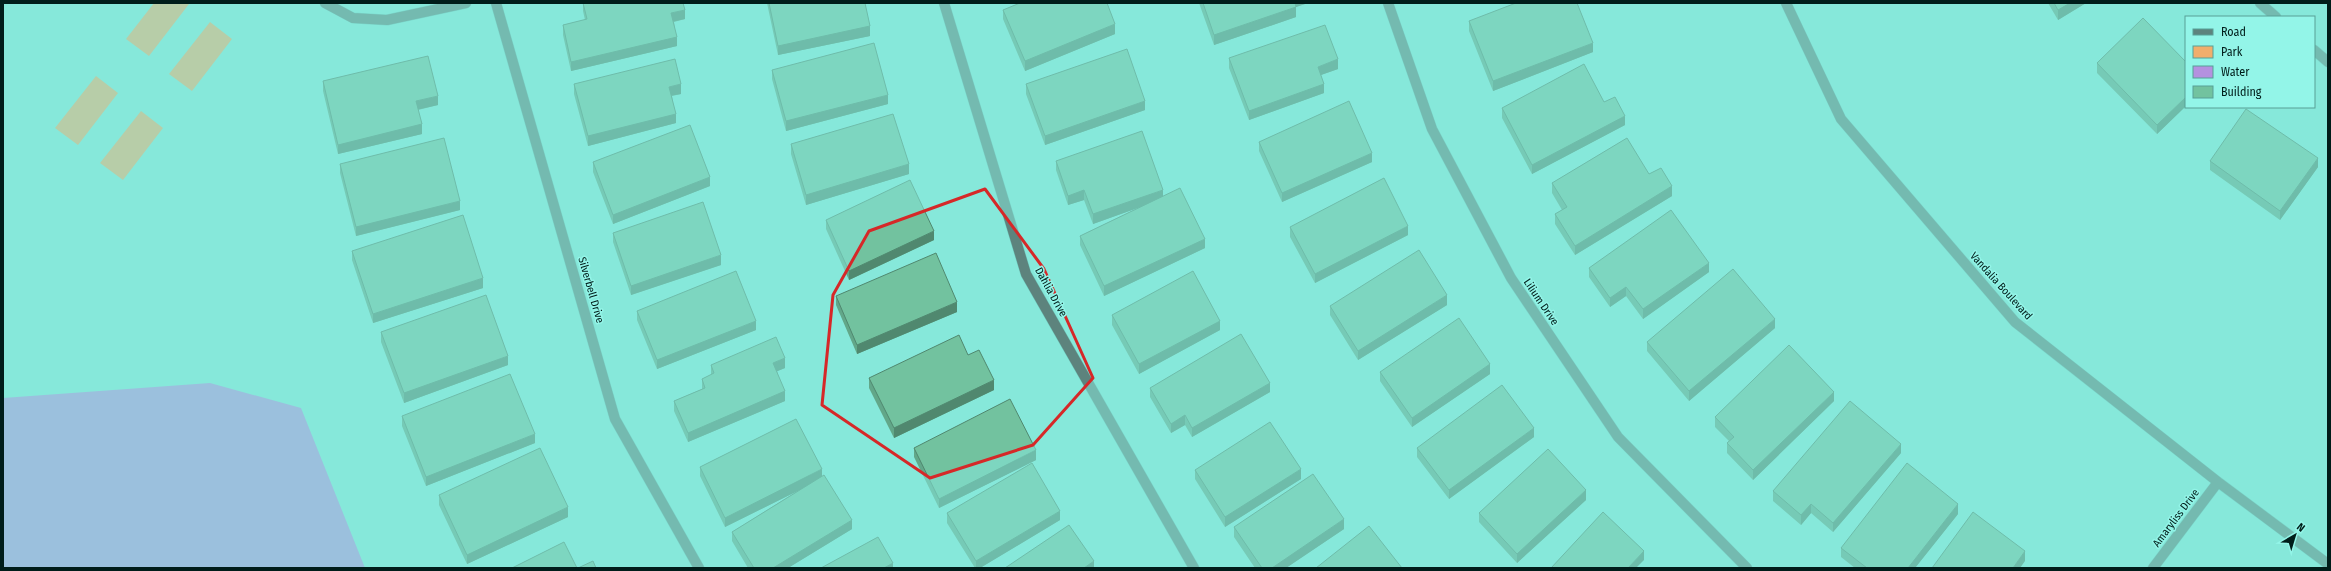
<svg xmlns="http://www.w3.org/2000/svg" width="2331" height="571" viewBox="0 0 2331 571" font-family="'Fira Sans Condensed',sans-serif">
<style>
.green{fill:#f1ae6c}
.water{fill:#b491df}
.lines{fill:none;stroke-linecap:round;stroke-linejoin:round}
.minor-casing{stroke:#6ec3b7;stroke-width:11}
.minor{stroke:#5d837d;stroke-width:10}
.wall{fill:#62a789}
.shaded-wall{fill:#50886f}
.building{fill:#72c29f;stroke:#50886f}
.marked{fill:none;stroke:#d62828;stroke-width:3;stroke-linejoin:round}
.labels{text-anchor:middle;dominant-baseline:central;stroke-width:3;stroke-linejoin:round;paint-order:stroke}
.street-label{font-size:11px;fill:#001d1a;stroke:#93f5e8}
</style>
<rect width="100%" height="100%" fill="#86e8da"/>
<path class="green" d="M154,3L189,4L149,56L126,39Z
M210,22L232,39L192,91L169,74Z
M96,76L118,93L78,145L55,128Z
M141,111L163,128L123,180L100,163Z"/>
<path class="water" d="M210,383L301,408L365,568H3V398Z"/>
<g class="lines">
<g class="minor-casing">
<path id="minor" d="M325,3L353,18L387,20L466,3
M496,3L615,419L699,568
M944,3L1026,274L1194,568
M1388,3L1432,129L1511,278L1618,437L1747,568
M1786,3L1841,119L2015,322L2218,482L2328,564
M2260,3L2276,17
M2314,50L2328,62
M2153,568L2218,482"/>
</g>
<use href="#minor" class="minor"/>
</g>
<path class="wall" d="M583,3L685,19L674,22L677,46L571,71L563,35V25L585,20L583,11Z
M767,3H865L870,36L778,55Z
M1199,3H1308L1296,7V17L1214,45Z
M2048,3H2086L2058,20Z
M1003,10L1115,34L1025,71L1003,19Z
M1469,21L1593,52L1493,91L1469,31Z
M1229,58L1338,69L1321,75L1324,93L1249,120L1229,68Z
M2186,62V106L2157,134L2097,73V63Z
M772,70L888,104L786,131L772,79Z
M323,81L438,105L418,110L422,134L338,154L323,91Z
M574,84L681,94L672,96L676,123L588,146L574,94Z
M1026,84L1145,110L1045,145L1026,94Z
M1604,102L1625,125L1532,174L1502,118V108Z
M1259,142L1372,162L1282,202L1259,151Z
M791,144L909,174L806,205L791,154Z
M1056,161L1163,197L1205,248L1104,296L1080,245V236L1140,207L1093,224L1084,200L1068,205L1056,170Z
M2210,161L2318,167L2280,220L2210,170Z
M593,162L710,186L613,224L593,172Z
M340,164L460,210L356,236L340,173Z
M1649,174L1672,196L1575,255L1555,224V214L1562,210L1552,193V183Z
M826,220L934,240L849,280L826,229Z
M1290,227L1408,235L1315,283L1290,237Z
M613,233L721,265L631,295L613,242Z
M352,251L483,288L373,323L352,260Z
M1589,268L1709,272L1643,319L1626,296L1610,307L1589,277Z
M836,296L957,312L857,354L836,305Z
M1447,305L1358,360L1330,315V306Z
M637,311L756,330L657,369L637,320Z
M1112,315L1220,330L1139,374L1112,325Z
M1775,328L1689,401L1647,351V342Z
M381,332L508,365L404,403L381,342Z
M968,355L994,390L894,438L869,388V378Z
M711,365L785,368L777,371L785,401L688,442L674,411V401L702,389V379L711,375Z
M1380,372L1490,374L1412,427L1380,381Z
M1150,388L1270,392L1192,437L1185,425L1171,433L1150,397Z
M1834,401L1753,480L1727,453V443L1729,441L1715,427V417Z
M402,416L535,443L426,486L402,426Z
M1534,437L1449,499L1417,457V448Z
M914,448L1036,460L939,508L914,457Z
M1901,453L1833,532L1811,513L1801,525L1773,501V491Z
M700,467L822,476L852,529L788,568H748L732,541V532L799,490L725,527L700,476Z
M1195,470L1301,479L1225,527L1195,479Z
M439,495L568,517L467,564L439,505Z
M1586,500L1517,563L1479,522V513Z
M947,513L1060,520L980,568H975L947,523Z
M1958,514L1915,568H1855L1841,557V548Z
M1234,527L1344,529L1286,568H1255L1234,537Z"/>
<path class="shaded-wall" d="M1293,3H1308L1293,8Z
M2070,3H2086L2058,20V10Z
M1296,7V17L1214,45V35Z
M685,10V19L671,22V13Z
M1115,24V34L1025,71V61Z
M870,26V36L778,55V46Z
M677,37V46L571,71V62Z
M1593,43V52L1493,91V81Z
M1338,59V69L1318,76V67Z
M681,84V94L669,96V87Z
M1324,84V93L1249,120V111Z
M888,95V104L786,131V121Z
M438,96V105L416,110V101Z
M2186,97V106L2157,134V125Z
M1145,101V110L1045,145V136Z
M676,114V123L588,146V136Z
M1625,116V125L1532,174V165Z
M422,124V134L338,154V145Z
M1372,153V162L1282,202V193Z
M2318,158V167L2280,220V211Z
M909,164V174L806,205V195Z
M710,177V186L613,224V215Z
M1672,186V196L1575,255V246Z
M1084,190V200L1068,205V196Z
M1163,190V199L1093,224V214Z
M460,201V210L356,236V227Z
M1408,226V235L1315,283V274Z
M934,231V240L849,280V271Z
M1205,239V248L1104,296V286Z
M721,255V265L631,295V286Z
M1709,263V272L1643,319V309Z
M483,278V288L373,323V314Z
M1626,287V296L1610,307V298Z
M1447,295V305L1358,360V351Z
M957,302V312L857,354V345Z
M1775,319V328L1689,401V391Z
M756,321V330L657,369V360Z
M1220,321V330L1139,374V364Z
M508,356V365L404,403V393Z
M785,358V368L773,373V363Z
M1490,364V374L1412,427V418Z
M994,380V390L894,438V428Z
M1270,383V392L1192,437V428Z
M785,391V401L688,442V433Z
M1834,392V401L1753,480V470Z
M1185,415V425L1171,433V424Z
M1534,428V437L1449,499V490Z
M535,434V443L426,486V477Z
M1901,444V453L1833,532V523Z
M1036,450V460L939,508V499Z
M822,469V479L725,527V518Z
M1301,469V479L1225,527V517Z
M1586,490V500L1517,563V554Z
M1811,504V513L1801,525V515Z
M1958,504V514L1915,568H1908Z
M568,507V517L467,564V555Z
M1060,511V520L980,568H976V561Z
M1344,519V529L1286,568H1272Z
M852,520V529L788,568H773Z
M1644,551V560L1636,568H1628Z
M2025,551V561L2020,568H2013Z
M1094,561V568H1084Z
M893,563V568H884Z"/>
<path class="building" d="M583,3H683L685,10L671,13L677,37L571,62L563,25L587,19Z
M769,3H865L870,26L778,46Z
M1020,3H1107L1115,24L1025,61L1003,10Z
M1203,3H1295L1296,7L1214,35Z
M1516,3H1577L1593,43L1493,81L1469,21Z
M2054,3H2070L2058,10Z
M2143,18L2186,62V97L2157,125L2097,63Z
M1325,25L1338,59L1318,67L1324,84L1249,111L1229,58Z
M874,43L888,95L786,121L772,70Z
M1127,49L1145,101L1045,136L1026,84Z
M428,56L438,96L416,101L422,124L338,145L323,81Z
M675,59L681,84L669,87L676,114L588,136L574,84Z
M1584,64L1604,102L1615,97L1625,116L1532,165L1502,108Z
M1349,101L1372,153L1282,193L1259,142Z
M2246,109L2318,158L2280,211L2210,161Z
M893,114L909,164L806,195L791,144Z
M690,125L710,177L613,215L593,162Z
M1142,131L1163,190L1093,214L1084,190L1068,196L1056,161Z
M444,138L460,201L356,227L340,164Z
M1627,138L1649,174L1661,168L1672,186L1575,246L1555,214L1567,207L1552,183Z
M1384,178L1408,226L1315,274L1290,227Z
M910,180L934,231L849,271L826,220Z
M1180,188L1205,239L1104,286L1080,236Z
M703,202L721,255L631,286L613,233Z
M1671,210L1709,263L1643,309L1626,287L1610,298L1589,268Z
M463,215L483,278L373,314L352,251Z
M1419,250L1447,295L1358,351L1330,306Z
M936,253L957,302L857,345L836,296Z
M1733,269L1775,319L1689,391L1647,342Z
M736,271L756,321L657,360L637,311Z
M1193,271L1220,321L1139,364L1112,315Z
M486,295L508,356L404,393L381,332Z
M1459,318L1490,364L1412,418L1380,372Z
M1241,334L1270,383L1192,428L1185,415L1171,424L1150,388Z
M959,335L968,355L979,350L994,380L894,428L869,378Z
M776,337L785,358L773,363L785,391L688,433L674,401L705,388L702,379L714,373L711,365Z
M1789,345L1834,392L1753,470L1727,443L1734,437L1715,417Z
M510,374L535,434L426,477L402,416Z
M1502,385L1534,428L1449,490L1417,448Z
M1010,399L1036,450L939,499L914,448Z
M1850,401L1901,444L1833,523L1811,504L1801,515L1773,491Z
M796,419L822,469L725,518L700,467Z
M1270,422L1301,469L1225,517L1195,470Z
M540,448L568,507L467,555L439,495Z
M1548,449L1586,490L1517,554L1479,513Z
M1032,463L1060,511L976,561L947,513Z
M1907,463L1958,504L1908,568H1867L1841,548Z
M1313,474L1344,519L1272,568H1262L1234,527Z
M824,475L852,520L773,568H754L732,532Z
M1603,512L1644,551L1628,568H1551Z
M1973,512L2025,551L2013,568H1932Z
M1069,525L1094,561L1084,568H1005Z
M1369,526L1402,568H1316Z
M878,537L893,563L884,568H821Z
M564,542L577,568H512Z
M593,561L596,568H578Z"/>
<path d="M0 0H2331V571H0ZM985,189L1044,269L1093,378L1033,445L930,478L822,405L833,295L869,231Z" fill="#86e8da" fill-opacity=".55" fill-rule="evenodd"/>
<path class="marked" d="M985,189L1044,269L1093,378L1033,445L930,478L822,405L833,295L869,231Z"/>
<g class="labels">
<g class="street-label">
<text transform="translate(2001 286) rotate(48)">Vandalia Boulevard</text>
<text transform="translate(591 290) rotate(74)">Silverbell Drive</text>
<text transform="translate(1051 292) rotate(61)">Dahlia Drive</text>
<text transform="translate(1541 302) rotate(56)">Lilium Drive</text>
<text transform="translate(2176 518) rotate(-53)">Amaryliss Drive</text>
</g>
</g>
<rect width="2331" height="571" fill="none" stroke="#001d1a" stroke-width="8"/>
<rect x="2185" y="16" width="130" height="92" fill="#93f5e8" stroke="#589f96"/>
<rect x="2193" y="29" width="20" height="6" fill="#5d837d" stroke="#589f96"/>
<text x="2221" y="36" font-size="12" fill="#001d1a">Road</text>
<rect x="2193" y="46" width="20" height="12" fill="#f1ae6c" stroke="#589f96"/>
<text x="2221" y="56" font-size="12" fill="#001d1a">Park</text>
<rect x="2193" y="66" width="20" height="12" fill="#b491df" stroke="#589f96"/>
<text x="2221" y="76" font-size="12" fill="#001d1a">Water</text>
<rect x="2193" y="86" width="20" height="12" fill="#72c29f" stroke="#589f96"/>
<text x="2221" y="96" font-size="12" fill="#001d1a">Building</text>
<g transform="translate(2295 535) rotate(38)" stroke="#93f5e8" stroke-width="3" paint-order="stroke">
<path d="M0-3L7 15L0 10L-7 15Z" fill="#001d1a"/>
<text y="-6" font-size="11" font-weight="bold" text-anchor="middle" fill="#001d1a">N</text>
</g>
</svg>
